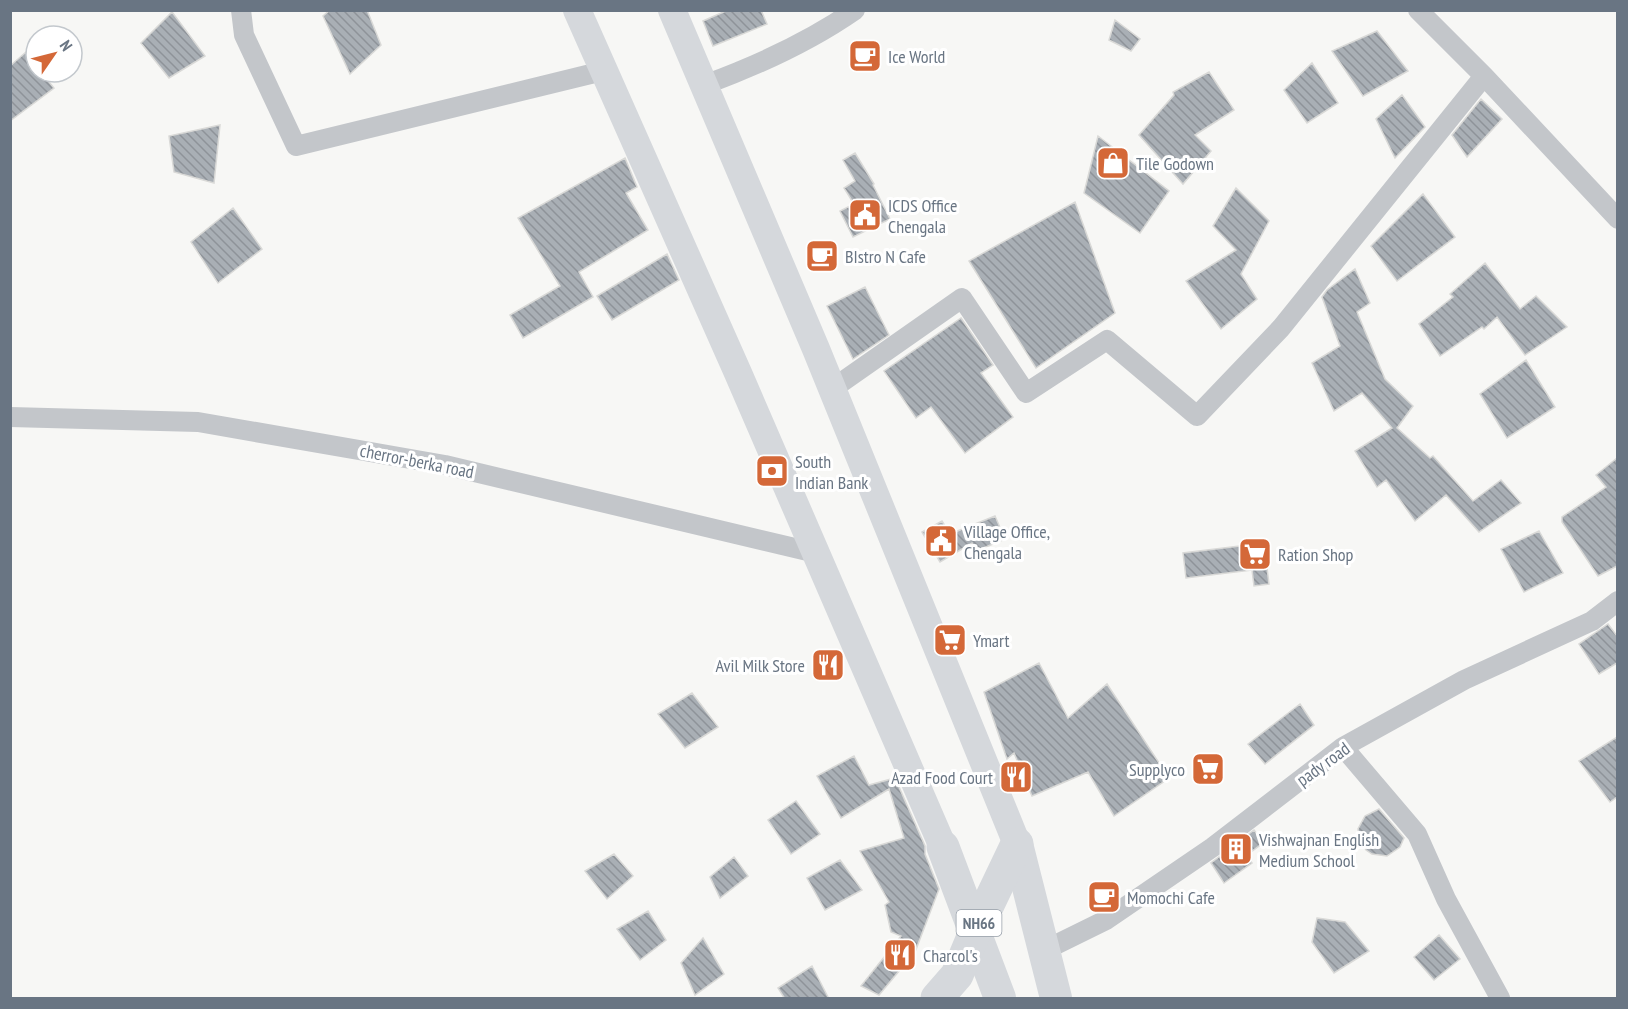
<svg xmlns="http://www.w3.org/2000/svg" width="1628" height="1009" viewBox="0 0 1628 1009" font-family="'PT Sans Narrow',sans-serif">
<style>
.building{fill:url(#building-back-hatch);stroke:#d9d9d7;stroke-width:1.5}
.lines{fill:none;stroke-linecap:round;stroke-linejoin:round}
.street{stroke:#c3c6ca;stroke-width:20}
.secondary{stroke:#d5d8dc;stroke-width:28}
.primary{stroke:#d5d8dc;stroke-width:32}
.highway{stroke:#d5d8dc;stroke-width:33}
.labels{text-anchor:middle;dominant-baseline:central;stroke-width:6;stroke-linejoin:round;paint-order:stroke}
.shield{fill:#fff;stroke:#969ea8;stroke-width:1.5}
.shield-label{font-size:16px;font-weight:bold;fill:#697583}
.poi-label{font-size:18px;fill:#697583;stroke:#fff;text-anchor:start}
.street-label{font-size:18px;fill:#697583;stroke:#fff}
</style>
<defs>
<pattern id="building-back-hatch" width="6" height="6" patternUnits="userSpaceOnUse" patternTransform="scale(1.5)"><rect width="6" height="6" fill="#a9afb5"/><path d="M-1 5l2 2M0 0l6 6M5-1l2 2" fill="none" stroke="#8e9399"/></pattern>
</defs>
<rect width="100%" height="100%" fill="#f7f7f5"/>
<path class="building" d="M330,10H367L381,45L350,74L323,16Z
M728,10H761L767,24L713,46L703,21Z
M172,12L205,56L169,78L141,43Z
M1115,20L1140,39L1131,51L1109,40Z
M1377,31L1408,71L1363,96L1332,51Z
M26,52L36,65V72H41L54,88L10,121V66Z
M1312,63L1338,103L1307,123L1284,90Z
M1209,72L1234,110L1195,135L1211,151L1183,184L1139,135L1174,95L1173,92Z
M1402,95L1425,127L1395,158L1376,119Z
M1481,99L1502,119L1467,157L1452,135Z
M220,125L214,183L174,172L169,136Z
M1098,136L1169,191L1140,233L1084,193Z
M855,153L874,184L873,185L890,219L853,237L840,211L854,204L844,188L855,181L843,160Z
M625,158L637,187L626,193L648,230L579,272L593,297L523,338L510,315L560,286L518,218Z
M1236,188L1269,221L1241,274L1257,299L1221,329L1186,281L1236,250L1213,226Z
M1423,194L1455,237L1397,281L1371,246Z
M1075,202L1115,313L1036,368L969,261Z
M233,208L262,249L218,283L191,242Z
M667,254L679,280L612,320L597,296Z
M1485,263L1520,309L1536,296L1567,327L1525,355L1497,317L1484,329L1482,327L1440,356L1419,324L1453,297L1450,294Z
M1355,269L1370,303L1357,312L1385,379L1413,406L1397,428L1430,458L1433,456L1473,501L1501,480L1521,503L1479,532L1446,495L1415,521L1386,480L1377,487L1355,451L1392,428L1362,393L1334,411L1312,363L1340,346L1322,297L1327,290Z
M865,287L889,335L853,359L827,306Z
M961,318L993,365L981,373L1013,417L965,453L931,407L916,418L884,371Z
M1526,360L1555,407L1507,438L1480,394Z
M1617,458V566L1598,576L1562,522V517L1606,487L1596,475Z
M995,516L1005,539L976,551L972,543L940,562L922,532L942,521L950,534Z
M1539,531L1563,573L1524,592L1501,549Z
M1264,543L1269,584L1254,586L1252,570L1186,578L1183,553Z
M1608,624L1617,636V663L1599,674L1579,644Z
M1039,663L1068,718L1107,684L1169,778L1114,816L1088,772L1032,796L1014,753L1007,759L984,692Z
M692,693L718,727L685,748L658,714Z
M1300,704L1314,725L1265,764L1248,744Z
M1617,737V797L1610,802L1579,761Z
M854,756L869,785L895,778L925,846V854L939,889L915,952L879,995L861,986L901,936L891,932L885,905L889,902L860,851L904,838L889,789L841,818L817,776Z
M796,801L820,834L791,854L768,820Z
M1379,809L1404,838L1400,847L1387,856L1372,854L1366,850L1359,837L1358,829L1365,816Z
M1254,830L1263,843L1247,855L1252,863L1224,883L1211,863Z
M614,854L633,876L607,899L585,871Z
M734,857L748,876L720,898L710,877Z
M840,860L862,890L825,910L807,878Z
M648,911L666,940L640,960L617,929Z
M1317,918L1345,922L1369,951L1334,973L1312,942Z
M1439,935L1460,959L1434,980L1414,957Z
M703,938L724,974L695,995L681,963Z
M812,966L829,999H785L778,988Z"/>
<g class="lines">
<path class="street" d="M241,10L244,35L296,146L603,71
M1418,10L1484,76L1618,219
M704,85C756,66 809,42 855,10
M832,389L962,298L1026,393L1107,340L1197,416L1281,328L1484,76
M10,417L198,422L445,465L816,553
M1343,747L1417,834L1446,899L1500,998
M1043,951L1106,920L1213,847L1343,747L1464,680L1592,621L1618,601"/>
<path class="secondary" d="M577,10L738,373L943,847
M672,10L816,349L1017,844"/>
<path class="primary" d="M1017,844L1056,998
M975,932L1000,998"/>
<path class="highway" d="M943,847L975,932
M937,998L957,975L975,932L1017,844"/>
</g>
<defs>
<g id="cafe-square" transform="scale(1.725)"><rect x="-9" y="-9" width="18" height="18" rx="4" fill="#d46838" stroke="#fff"/><path d="M-5.5-4.5H6V0H3Q3 3.5 0 3.5H-2.5Q-5.5 3.5-5.5 0ZM3-3.2v2h1.7v-2ZM-6 4.5H4V6H-6Z" fill="#fff"/></g>
<g id="shop-square" transform="scale(1.725)"><rect x="-9" y="-9" width="18" height="18" rx="4" fill="#d46838" stroke="#fff"/><path d="M-5-2.5h2.3a2.7 3.5 0 0 1 5.4 0H5L5.5 6h-11ZM-1.5-2.5h3a1.5 2.3 0 0 0-3 0Z" fill="#fff"/></g>
<g id="civic-square" transform="scale(1.725)"><rect x="-9" y="-9" width="18" height="18" rx="4" fill="#d46838" stroke="#fff"/><path d="M-.6-6.5H3V-4.5H.6V-3L4-1V1h2V6H-6V1h2V-1L-.6-3ZM-1.2 2.5V6h2.4V2.5Z" fill="#fff"/></g>
<g id="bank-square" transform="scale(1.725)"><rect x="-9" y="-9" width="18" height="18" rx="4" fill="#d46838" stroke="#fff"/><path d="M-6-4H6V4H-6ZM0-2.3a2.3 2.3 0 1 0 0 4.6a2.3 2.3 0 1 0 0-4.6Z" fill="#fff"/></g>
<g id="supermarket-square" transform="scale(1.725)"><rect x="-9" y="-9" width="18" height="18" rx="4" fill="#d46838" stroke="#fff"/><path d="M-6-5.5h2.5l.6 2H6L4.5 2H-2.5L-4.4-4H-6ZM-1.5 3.2a1.3 1.3 0 1 0 .1 0ZM3 3.2a1.3 1.3 0 1 0 .1 0Z" fill="#fff"/></g>
<g id="restaurant-square" transform="scale(1.725)"><rect x="-9" y="-9" width="18" height="18" rx="4" fill="#d46838" stroke="#fff"/><path d="M-5-6h1v4h1v-4h1v4h1v-4h1v5L-1.5 .5V6h-2V.5L-5-1ZM5-6V6H3V1.5H1.5Q1.5-4 5-6Z" fill="#fff"/></g>
<g id="building-square" transform="scale(1.725)"><rect x="-9" y="-9" width="18" height="18" rx="4" fill="#d46838" stroke="#fff"/><path d="M-4-6H4V6H1V3H-1V6H-4ZM-2.5-4.3h1.7v1.8h-1.7ZM.8-4.3h1.7v1.8H.8ZM-2.5-1h1.7V.8h-1.7ZM.8-1h1.7V.8H.8Z" fill="#fff"/></g>
</defs>
<g fill-rule="evenodd">
<use href="#cafe-square" x="865" y="56"/>
<use href="#shop-square" x="1113" y="163"/>
<use href="#civic-square" x="865" y="215"/>
<use href="#cafe-square" x="822" y="256"/>
<use href="#bank-square" x="772" y="471"/>
<use href="#civic-square" x="941" y="541"/>
<use href="#supermarket-square" x="1255" y="554"/>
<use href="#supermarket-square" x="950" y="640"/>
<use href="#restaurant-square" x="828" y="665"/>
<use href="#supermarket-square" x="1208" y="769"/>
<use href="#restaurant-square" x="1016" y="777"/>
<use href="#building-square" x="1236" y="849"/>
<use href="#cafe-square" x="1104" y="897"/>
<use href="#restaurant-square" x="900" y="955"/>
</g>
<g class="labels">
<rect class="shield" x="956.5" y="910" width="45" height="26" rx="4.5"/>
<g class="shield-label">
<text x="979" y="923">NH66</text>
</g>
<g class="poi-label">
<text x="888" y="56">Ice World</text>
<text x="1136" y="163">Tile Godown</text>
<text x="888" y="205">ICDS Office<tspan x="888" dy="21">Chengala</tspan></text>
<text x="845" y="256">BIstro N Cafe</text>
<text x="795" y="461">South<tspan x="795" dy="21">Indian Bank</tspan></text>
<text x="964" y="531">Village Office,<tspan x="964" dy="21">Chengala</tspan></text>
<text x="1278" y="554">Ration Shop</text>
<text x="973" y="640">Ymart</text>
<text x="805" y="665" text-anchor="end">Avil Milk Store</text>
<text x="1185" y="769" text-anchor="end">Supplyco</text>
<text x="993" y="777" text-anchor="end">Azad Food Court</text>
<text x="1259" y="839">Vishwajnan English<tspan x="1259" dy="21">Medium School</tspan></text>
<text x="1127" y="897">Momochi Cafe</text>
<text x="923" y="955">Charcol's</text>
</g>
<g class="street-label">
<text transform="translate(417 461) rotate(11)">cherror-berka road</text>
<text transform="translate(1323 764) rotate(-36)">pady road</text>
</g>
</g>
<rect width="1628" height="1009" fill="none" stroke="#697583" stroke-width="24"/>
<g transform="translate(54 54) rotate(55)"><circle r="28" fill="#ffffff" stroke="#c3c8cd" stroke-width="1.5"/>
<path d="M0-4.5L10 22L0 15L-10 22Z" fill="#d46838"/>
<text y="-9" font-size="16" font-weight="bold" text-anchor="middle" fill="#697583">N</text>
</g>
</svg>
